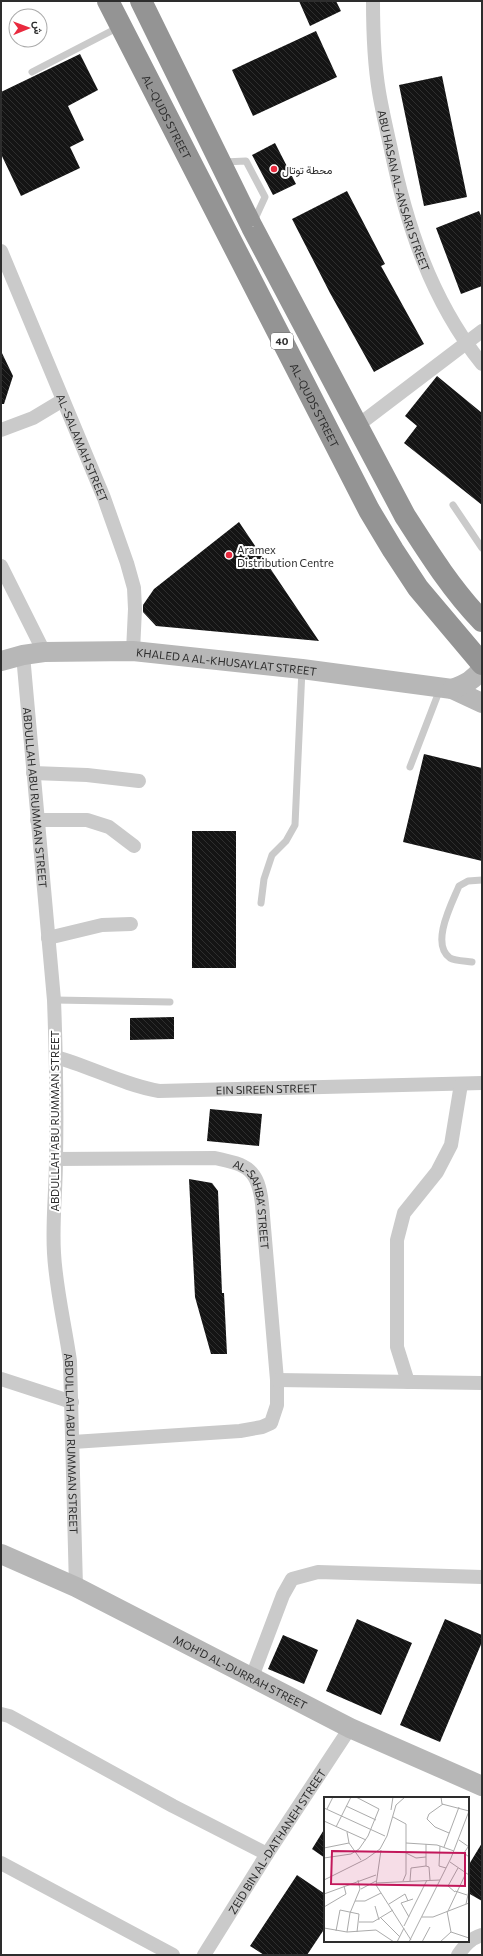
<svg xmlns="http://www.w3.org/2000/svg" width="483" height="1956" viewBox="0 0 483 1956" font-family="Commissioner,Vazirmatn,sans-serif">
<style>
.building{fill:url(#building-back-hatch)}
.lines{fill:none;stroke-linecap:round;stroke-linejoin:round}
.lane{stroke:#cacaca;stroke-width:7}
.street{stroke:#cacaca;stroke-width:14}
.secondary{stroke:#b7b7b7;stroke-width:20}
.highway{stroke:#949494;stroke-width:22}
.poi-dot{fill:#e92a3e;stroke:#fff;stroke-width:1.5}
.labels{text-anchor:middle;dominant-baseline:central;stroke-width:4;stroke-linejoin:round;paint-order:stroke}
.shield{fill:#fff;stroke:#6c6c6c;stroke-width:1}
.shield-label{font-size:10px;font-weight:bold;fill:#2d2d2d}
.street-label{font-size:11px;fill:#2d2d2d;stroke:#fff}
.poi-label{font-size:11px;fill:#2d2d2d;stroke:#fff;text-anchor:start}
.inset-road{fill:none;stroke:#ababab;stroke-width:1}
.view{fill:#c2185b;fill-opacity:0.15;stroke:#c2185b;stroke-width:2}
.inset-edge{fill:none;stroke:#2d2d2d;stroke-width:2}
</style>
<defs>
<pattern id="building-back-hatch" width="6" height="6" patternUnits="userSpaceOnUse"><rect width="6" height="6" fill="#141414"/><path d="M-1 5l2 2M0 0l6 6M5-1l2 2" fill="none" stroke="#2e2e2e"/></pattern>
</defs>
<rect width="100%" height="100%" fill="#fff"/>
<path class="building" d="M299,1H336L341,11L310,26Z
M316,31L337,77L253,116L232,70Z
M80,54L98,90L68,106L84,140L70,147L80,168L21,196L1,154V92Z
M442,76L467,197L424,206L399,85Z
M275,143L296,184L273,195L252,155Z
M347,191L385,264L381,266L424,344L374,372L330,293L292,219Z
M479,211L482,218V286L461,294L436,228Z
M1,351L13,376L4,404H1Z
M437,376L482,413V505L404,443L417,426L405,416Z
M239,522L319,641L156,626L143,612V605L154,589Z
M424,754L482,768V861L403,842Z
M192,831H236V968H192Z
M174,1017V1039L130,1040V1018Z
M210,1109L262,1114L259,1146L207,1141Z
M189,1179L212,1183L218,1191L222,1293H224L227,1354H211L195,1297Z
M357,1619L412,1643L381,1715L326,1691Z
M445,1619L482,1635V1642L440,1742L400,1725Z
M283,1635L318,1650L304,1684L268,1669Z
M325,1828V1858L312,1849Z
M482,1843V1901L468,1893V1866Z
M297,1875L325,1894V1928L307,1955H264L250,1946Z"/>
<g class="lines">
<path class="lane" d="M32,72L119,27
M224,162L246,161L265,197L254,221
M453,505L482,548
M410,767L440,689
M261,903L264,879L272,855L286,841L295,825L302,669
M472,962C466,961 455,961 450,958C430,944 452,903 459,886L468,881L482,880
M54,1000L170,1002"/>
<g class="street">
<path id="s1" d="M373,1C373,31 374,62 379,92C382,110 386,127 390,145C406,224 431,300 482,364"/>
<path id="s2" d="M1,251L104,498L127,563L134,588L135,609L133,651"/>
<path d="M357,426L482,331"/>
<path d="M1,430L33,418L63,400"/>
<path d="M1,566L44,652"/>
<path id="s3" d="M23,655L54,1000C56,1053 57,1106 56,1159C56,1190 52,1222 54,1253C56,1290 65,1325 70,1361L76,1587"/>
<path d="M33,773L87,775L139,781"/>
<path d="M37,820H87L109,827L134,846"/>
<path d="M48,938L102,925L131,924"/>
<path id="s4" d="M56,1057C91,1067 124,1085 159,1091L482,1083"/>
<path id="s5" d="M56,1159L215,1158C248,1165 258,1169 262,1204L277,1380V1405L271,1423L262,1427L240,1431L73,1442"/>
<path d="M1,1379L72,1402"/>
<path d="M277,1380L482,1383"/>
<path d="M408,1382L397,1347V1240L404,1213L437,1172L451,1145L461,1084"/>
<path d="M252,1677L283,1595L292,1579L318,1572L482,1577"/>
<path d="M1,1714L9,1716L31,1728L173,1806L267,1854"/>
<path d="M1,1863L173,1955"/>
<path id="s6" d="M204,1955L267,1854L350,1728"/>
<path d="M458,1955C465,1945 470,1939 482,1935"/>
</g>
<g class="secondary">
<path id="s7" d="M1,661L23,655L44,652L133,651L302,669L452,689L482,703"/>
<path d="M452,689C466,684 474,680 482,668"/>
<path id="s8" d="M1,1554L76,1587L350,1728L482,1786"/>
</g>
<g class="highway">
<path id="s9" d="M108,1L369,510L393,550L418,588L482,664"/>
<path d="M141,1L252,227L405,516C428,552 452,590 482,621"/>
</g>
</g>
<g class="poi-dot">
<circle cx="274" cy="169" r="4"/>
<circle cx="229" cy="555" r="4"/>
</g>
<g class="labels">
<rect class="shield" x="271" y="333" width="22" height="16" rx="3"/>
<g class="shield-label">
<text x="282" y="341">40</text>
</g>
<g class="street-label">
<text stroke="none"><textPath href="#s9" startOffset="130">AL-QUDS STREET</textPath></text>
<text stroke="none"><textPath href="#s1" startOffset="193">ABU HASAN AL-ANSARI STREET</textPath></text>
<text stroke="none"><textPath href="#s9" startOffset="454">AL-QUDS STREET</textPath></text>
<text stroke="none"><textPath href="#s2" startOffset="213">AL-SALAMAH STREET</textPath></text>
<text stroke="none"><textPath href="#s7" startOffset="227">KHALED A AL-KHUSAYLAT STREET</textPath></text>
<text stroke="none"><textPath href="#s3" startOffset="143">ABDULLAH ABU RUMMAN STREET</textPath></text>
<text stroke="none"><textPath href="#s4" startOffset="216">EIN SIREEN STREET</textPath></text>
<text transform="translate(54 1121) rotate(-90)">ABDULLAH ABU RUMMAN STREET</text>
<text stroke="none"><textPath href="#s5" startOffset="228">AL-SAHBA‘ STREET</textPath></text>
<text stroke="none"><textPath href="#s3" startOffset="791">ABDULLAH ABU RUMMAN STREET</textPath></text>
<text stroke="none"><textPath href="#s8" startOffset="267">MOH'D AL-DURRAH STREET</textPath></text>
<text stroke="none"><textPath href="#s6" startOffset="135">ZEID BIN AL-DATHANEH STREET</textPath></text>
</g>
<g class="poi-label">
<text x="282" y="169">محطة توتال</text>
<text x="237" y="549">Aramex<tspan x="237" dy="13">Distribution Centre</tspan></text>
</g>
</g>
<g transform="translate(324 1797)">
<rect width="145" height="145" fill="#fff"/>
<path class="inset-road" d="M117,0L118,7L145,14M119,7L105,17L103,22L111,30L125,36M22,9L52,23M0,11L61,39M3,12L9,0M67,13L69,0M69,20L82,27V77L79,84M0,24L42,43M12,30L27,0M23,35L25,46L37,63M135,43L145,50M82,46L113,48L130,54M116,49L115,69L122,71M120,50L135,10M144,50L140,56L145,60M0,51L25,46M57,53L52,88L87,143M82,56L92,61L102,60M0,61L27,57L35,52L44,39L55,12L32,0M126,65L145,78M102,69V47M0,83L42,62L56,52L63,39L72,8L81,0M86,84L87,71L102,69L105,70L106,83M52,86L116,83M37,92L52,84M131,94L143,98M131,95L124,89L134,71M0,97L52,78M31,104H41L57,96M65,107L81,97L84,104M142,107L145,93M51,109L55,123M0,110L22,97L20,89M123,114L127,135M124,114L142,76M85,120L77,106L89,102M98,120H109L145,106M57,121L76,140M35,125H49L69,113M80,129L103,83M0,131L23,135L52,133L70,145M12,134L16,113L35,117L33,135M23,135L26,116L36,92L34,83M73,145L80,131M85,145L127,61L145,14M98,145L106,130M116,145L127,135L145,141"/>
<path class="view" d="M8,54L141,56V89L7,87Z"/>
<rect width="145" height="145" class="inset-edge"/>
</g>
<rect width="483" height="1956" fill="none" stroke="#2d2d2d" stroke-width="4"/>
<g transform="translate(28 28) rotate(89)"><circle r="19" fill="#ffffff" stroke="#ababab"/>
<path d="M0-3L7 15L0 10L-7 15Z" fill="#e92a3e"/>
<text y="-6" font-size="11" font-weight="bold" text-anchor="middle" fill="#2d2d2d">ش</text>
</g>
</svg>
